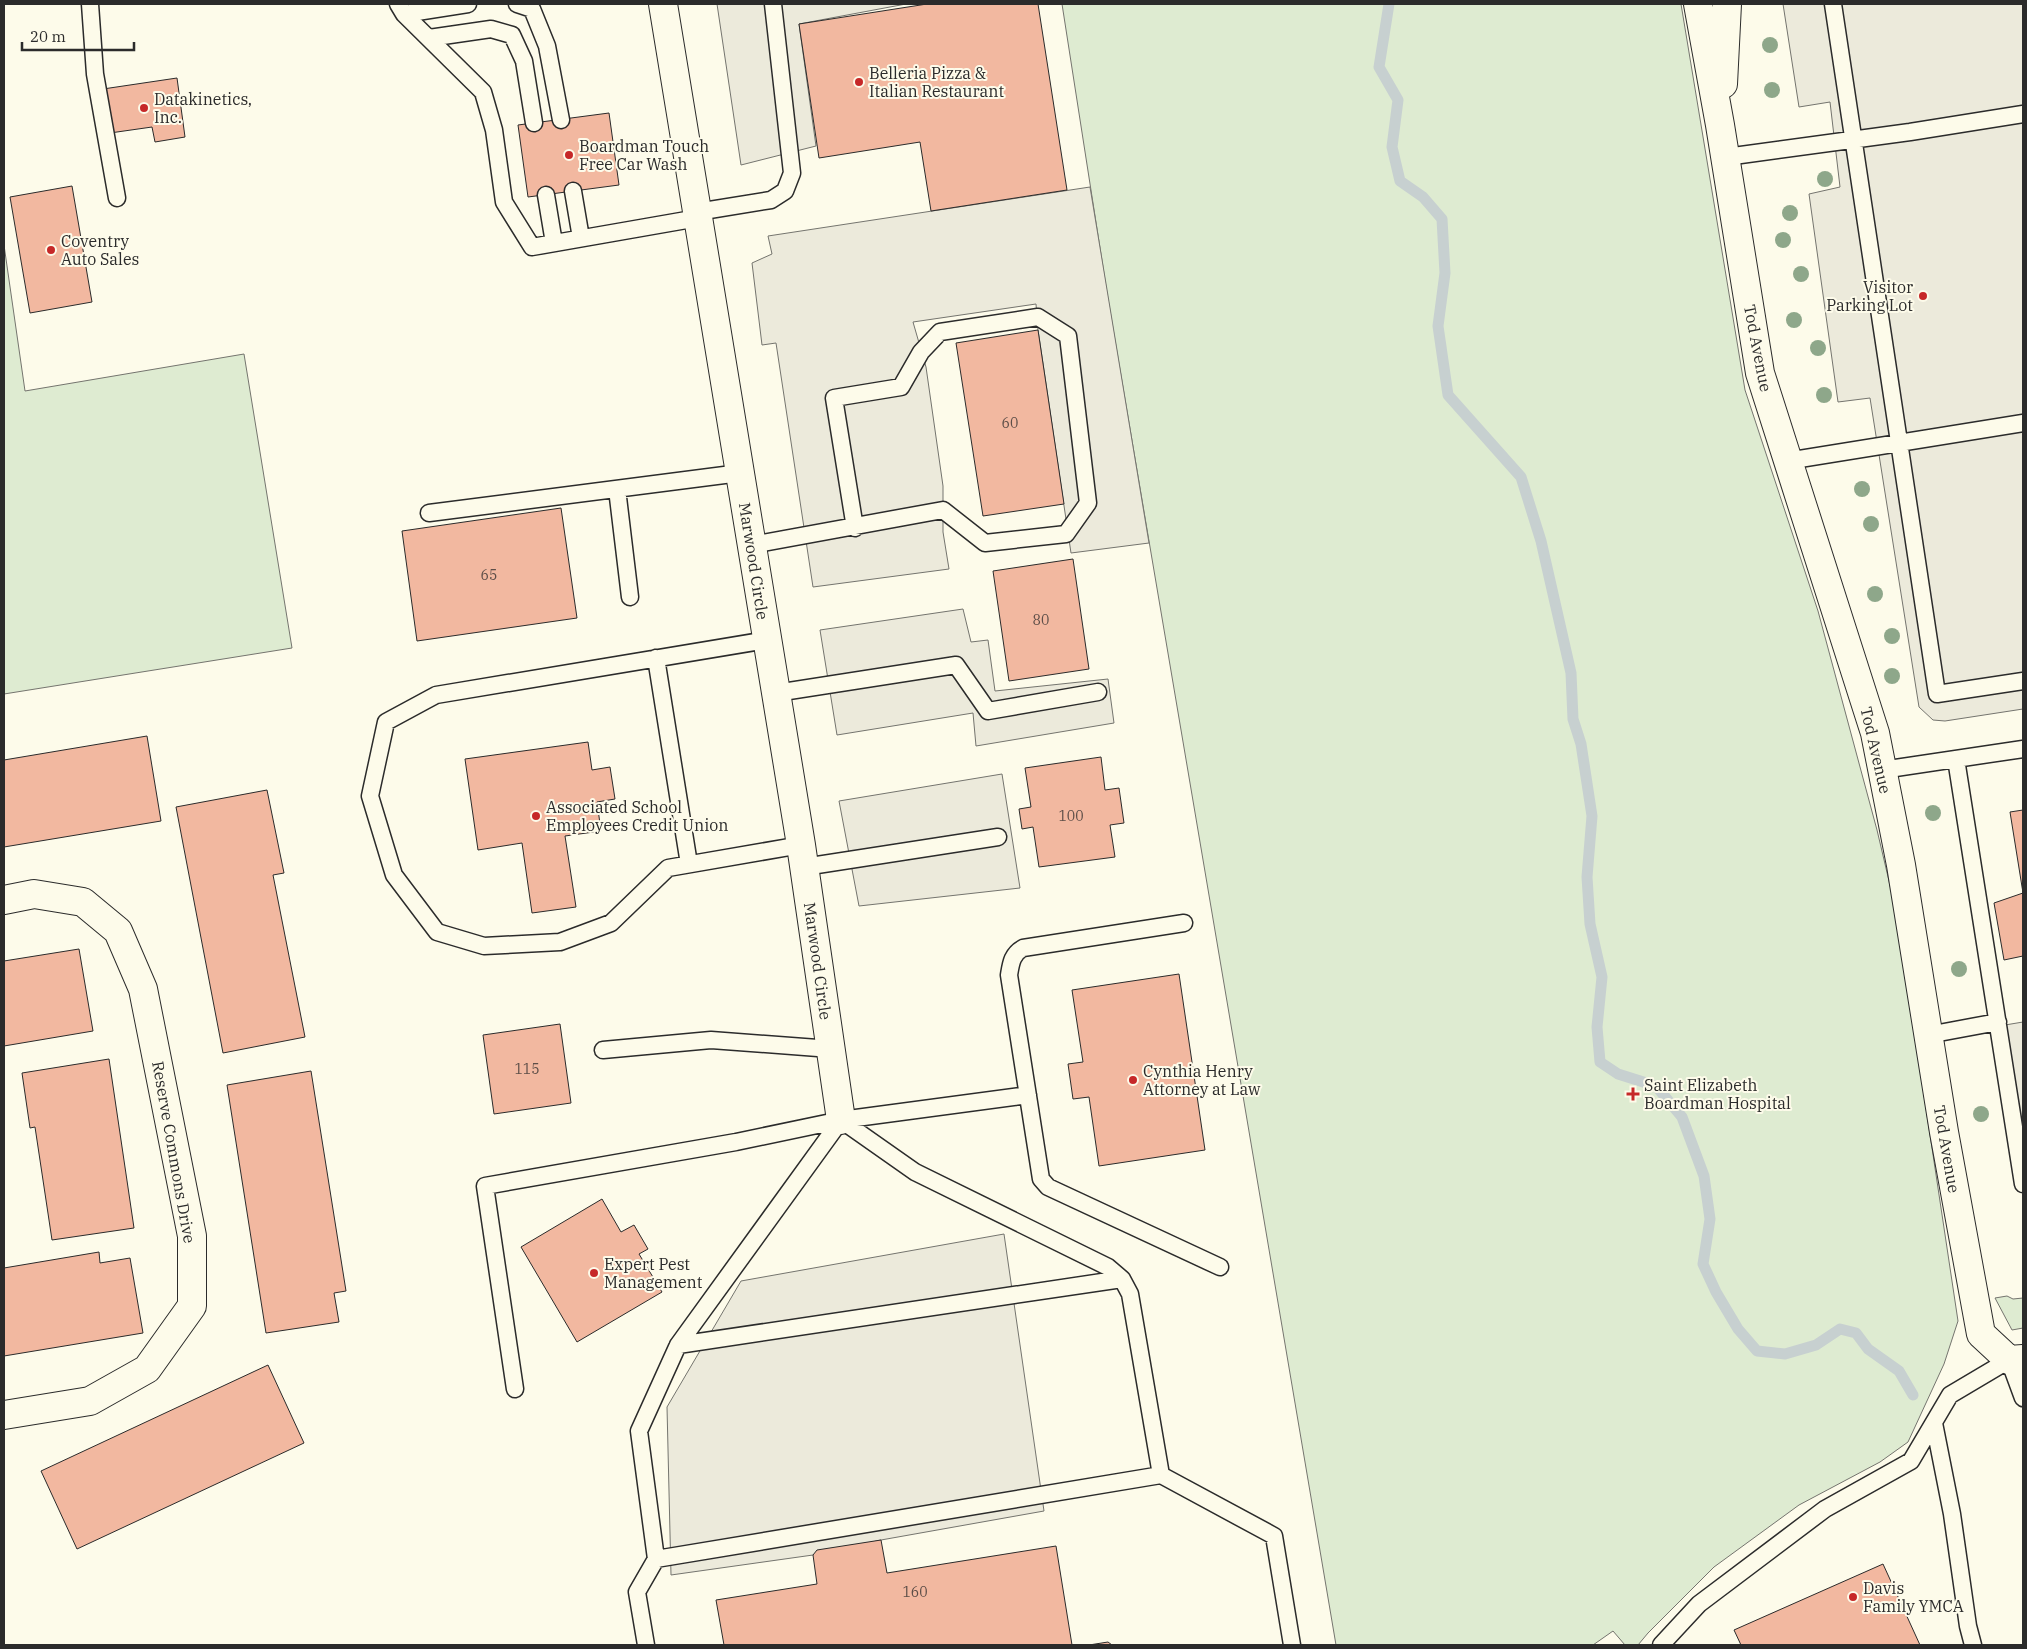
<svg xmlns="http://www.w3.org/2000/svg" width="2027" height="1649" viewBox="0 0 2027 1649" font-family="'IBM Plex Serif',serif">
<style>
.green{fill:#deebd1;stroke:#74746e}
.parking{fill:#eceadb;stroke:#74746e}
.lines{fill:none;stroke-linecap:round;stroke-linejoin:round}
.stream{stroke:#c7d0d0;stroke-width:11}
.building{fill:#f2b8a0;stroke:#2b2b2b}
.service-casing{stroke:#2b2b2b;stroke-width:19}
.minor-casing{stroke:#2b2b2b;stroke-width:30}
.service{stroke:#fdfbea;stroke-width:16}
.minor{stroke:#fdfbea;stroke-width:28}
.tree{fill:#8ea78a}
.poi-dot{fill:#c62828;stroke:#fdfbea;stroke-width:2}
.labels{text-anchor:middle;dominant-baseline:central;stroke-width:4;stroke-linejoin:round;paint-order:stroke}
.number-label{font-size:14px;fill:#5d4e48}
.poi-label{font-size:16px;fill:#2b2b2b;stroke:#fdfbea;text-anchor:start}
.street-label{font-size:16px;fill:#2b2b2b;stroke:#fdfbea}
</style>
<rect width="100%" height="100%" fill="#fdfbea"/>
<path class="green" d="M1062,4H1681L1745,390L1818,611L1877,830L1897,915L1958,1321L1944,1364L1908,1442L1880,1462L1799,1505L1714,1567L1648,1633L1638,1645H1625L1613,1631L1593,1645H1336L1107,293Z
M4,245L25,391L244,354L292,648L4,694Z
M2007,1296L2013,1299L2023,1298V1328L2012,1330L1995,1298Z"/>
<path class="parking" d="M717,4H906L799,24L816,146L741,165Z
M1783,4H2023V709L1945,721L1933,720L1919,707L1870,398L1838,402L1809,194L1840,187L1830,102L1799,107Z
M1090,187L1149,543L1071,553L1038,330L1036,304L913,322L926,367L943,486V532L949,569L813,587L776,343L762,345L752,263L772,254L768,236Z
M963,609L971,642L988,640L995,691L1108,679L1114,723L976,746L973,713L837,735L820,630Z
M1002,774L1020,888L859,906L839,801Z
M2023,1022V1184L1999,1026Z
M1004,1234L1044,1511L881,1540L813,1555L671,1575L667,1407L741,1281Z"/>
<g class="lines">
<path class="stream" d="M1389,4L1379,67L1398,100L1392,147L1400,181L1423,197L1442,219L1445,273L1438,326L1448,395L1521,477L1541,541L1571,673L1573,719L1581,744L1592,816L1587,877L1590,924L1602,977L1597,1027L1600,1062L1618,1074L1656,1086L1682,1117L1704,1176L1710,1219L1703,1264L1716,1292L1738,1329L1757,1351L1785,1354L1816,1345L1840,1329L1856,1333L1868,1349L1899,1371L1913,1395"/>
</g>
<path class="building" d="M927,4H1038L1067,190L931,211L920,142L819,158L799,24Z
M177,78L185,137L155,142L152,127L110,133L103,89Z
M609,113L619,185L528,197L518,125Z
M72,186L92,302L30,313L10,197Z
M1038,330L1064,504L983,516L956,343Z
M561,508L577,618L417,641L402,531Z
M1073,559L1089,669L1009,681L993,571Z
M147,736L161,821L4,847V760Z
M588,742L592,770L610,767L615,799L597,802L601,831L565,836L576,907L532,913L522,843L478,850L465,759Z
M1101,757L1105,790L1119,788L1124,823L1110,825L1115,857L1039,867L1033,827L1022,829L1019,809L1031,807L1025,768Z
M267,790L284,873L273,875L305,1037L223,1053L176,807Z
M2023,810V956L2004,960L1994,903L2023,893L2010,812Z
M79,949L93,1031L4,1046V961Z
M1179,974L1205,1150L1099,1166L1089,1097L1073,1099L1068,1064L1083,1062L1072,990Z
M560,1024L571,1103L494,1114L483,1035Z
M109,1059L134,1228L52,1240L35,1127L30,1128L22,1073Z
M311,1071L346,1291L334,1293L339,1322L266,1333L227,1085Z
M602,1199L621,1232L634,1225L648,1249L639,1254L662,1292L577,1342L521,1247Z
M99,1252L100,1263L130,1258L143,1333L4,1356V1268Z
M268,1365L304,1443L77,1549L41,1471Z
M881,1540L887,1573L1056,1546L1072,1645H724L716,1600L817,1584L813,1555L817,1550Z
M1883,1564L1920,1645H1741L1734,1630Z
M1108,1642L1112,1645H1089Z"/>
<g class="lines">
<g class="service-casing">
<path id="service" d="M90,4L95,74L117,198
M398,4L404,14L483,92L494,130L504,202L532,247L698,218
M517,4L532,9L547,46L561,120
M1833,4L1937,694L2023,681
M404,14L468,4
M429,38L491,29L512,35L524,61L534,123
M1726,157L1910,132L2023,114
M573,191L581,238
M546,195L554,243
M697,212L771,200L785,191L792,173L773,4
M1787,461L2023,423
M617,489L630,597
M429,513L740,473
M752,545L943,510L985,543L1066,534L1088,503L1068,336L1038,317L940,332L921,352L901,387L834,398L855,528
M767,640L436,695L386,722L370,796L394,875L437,932L484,946L560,942L611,923L668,868L801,845
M656,658L689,864
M776,693L956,665L988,711L1098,692
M1956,759L2023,1184
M1882,770L2023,749
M804,867L998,837
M1184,923L1023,948C1012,954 1011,963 1009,975L1041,1179L1048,1187L1220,1267
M1928,1035L1998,1022
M603,1050L711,1040L831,1049
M841,1120L915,1172L1108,1267L1122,1279L1130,1294L1161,1475L1274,1536L1292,1645
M678,1345L1122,1279
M515,1389L485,1186L736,1142L841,1120L1028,1095
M1934,1423L1952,1514L1968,1626L1973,1645
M656,1559L1161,1475
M646,1645L637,1592L656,1559L639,1431L678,1345L841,1120
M1661,1645L1699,1604L1825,1509L1911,1461L1950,1395L2009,1360L2023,1398"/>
</g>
<g class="minor-casing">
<path id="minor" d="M663,4L801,845L841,1120
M1698,4L1720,125L1760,373L1875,733L1901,865L1944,1132L1981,1334L2009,1360L2023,1359
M1723,84L1727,4
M4,900L34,894L83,902L118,931L143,989L192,1236V1306L147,1369L90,1401L4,1415"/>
</g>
<use href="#service" class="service"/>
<use href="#minor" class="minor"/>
</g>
<g class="tree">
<circle cx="1770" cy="45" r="8"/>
<circle cx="1772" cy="90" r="8"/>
<circle cx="1825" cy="179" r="8"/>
<circle cx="1790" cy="213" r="8"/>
<circle cx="1783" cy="240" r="8"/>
<circle cx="1801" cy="274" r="8"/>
<circle cx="1794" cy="320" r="8"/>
<circle cx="1818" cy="348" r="8"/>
<circle cx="1824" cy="395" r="8"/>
<circle cx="1862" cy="489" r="8"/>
<circle cx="1871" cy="524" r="8"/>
<circle cx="1875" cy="594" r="8"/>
<circle cx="1892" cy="636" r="8"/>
<circle cx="1892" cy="676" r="8"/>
<circle cx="1933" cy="813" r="8"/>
<circle cx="1959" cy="969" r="8"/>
<circle cx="1981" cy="1114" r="8"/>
</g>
<g class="poi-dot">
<circle cx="859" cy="82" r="5"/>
<circle cx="144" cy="108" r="5"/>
<circle cx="569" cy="155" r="5"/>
<circle cx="51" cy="250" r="5"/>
<circle cx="1923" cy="296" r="5"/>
<circle cx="536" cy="816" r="5"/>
<circle cx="1133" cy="1080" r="5"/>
<path d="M1630.5 1086.5h5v5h5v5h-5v5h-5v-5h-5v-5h5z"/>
<circle cx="594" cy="1273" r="5"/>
<circle cx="1853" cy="1597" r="5"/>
</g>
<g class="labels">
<g class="number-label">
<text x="1010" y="423">60</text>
<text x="489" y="575">65</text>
<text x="1041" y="620">80</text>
<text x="1071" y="816">100</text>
<text x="527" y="1069">115</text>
<text x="915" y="1592">160</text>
</g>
<g class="poi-label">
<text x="869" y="73">Belleria Pizza &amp;<tspan x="869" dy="18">Italian Restaurant</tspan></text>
<text x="154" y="99">Datakinetics,<tspan x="154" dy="18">Inc.</tspan></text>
<text x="579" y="146">Boardman Touch<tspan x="579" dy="18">Free Car Wash</tspan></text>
<text x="61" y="241">Coventry<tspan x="61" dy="18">Auto Sales</tspan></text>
<text x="1913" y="287" text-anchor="end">Visitor<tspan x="1913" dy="18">Parking Lot</tspan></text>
<text x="546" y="807">Associated School<tspan x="546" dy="18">Employees Credit Union</tspan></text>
<text x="1143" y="1071">Cynthia Henry<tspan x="1143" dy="18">Attorney at Law</tspan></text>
<text x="1644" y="1085">Saint Elizabeth<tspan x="1644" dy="18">Boardman Hospital</tspan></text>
<text x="604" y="1264">Expert Pest<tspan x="604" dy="18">Management</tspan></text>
<text x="1863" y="1588">Davis<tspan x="1863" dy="18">Family YMCA</tspan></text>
</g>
<g class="street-label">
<text transform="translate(1758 348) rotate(79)">Tod Avenue</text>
<text transform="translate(754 561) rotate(81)">Marwood Circle</text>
<text transform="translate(1876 750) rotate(77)">Tod Avenue</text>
<text transform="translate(818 961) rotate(82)">Marwood Circle</text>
<text transform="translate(1947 1149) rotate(80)">Tod Avenue</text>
<text transform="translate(174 1152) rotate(80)">Reserve Commons Drive</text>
</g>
</g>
<rect width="2027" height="1649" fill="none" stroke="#2b2b2b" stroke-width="10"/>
<path d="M22 42v8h112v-8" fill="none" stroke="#2b2b2b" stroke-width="2.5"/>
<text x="30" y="42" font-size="15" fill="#2b2b2b" stroke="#fdfbea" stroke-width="4" paint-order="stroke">20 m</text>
</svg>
